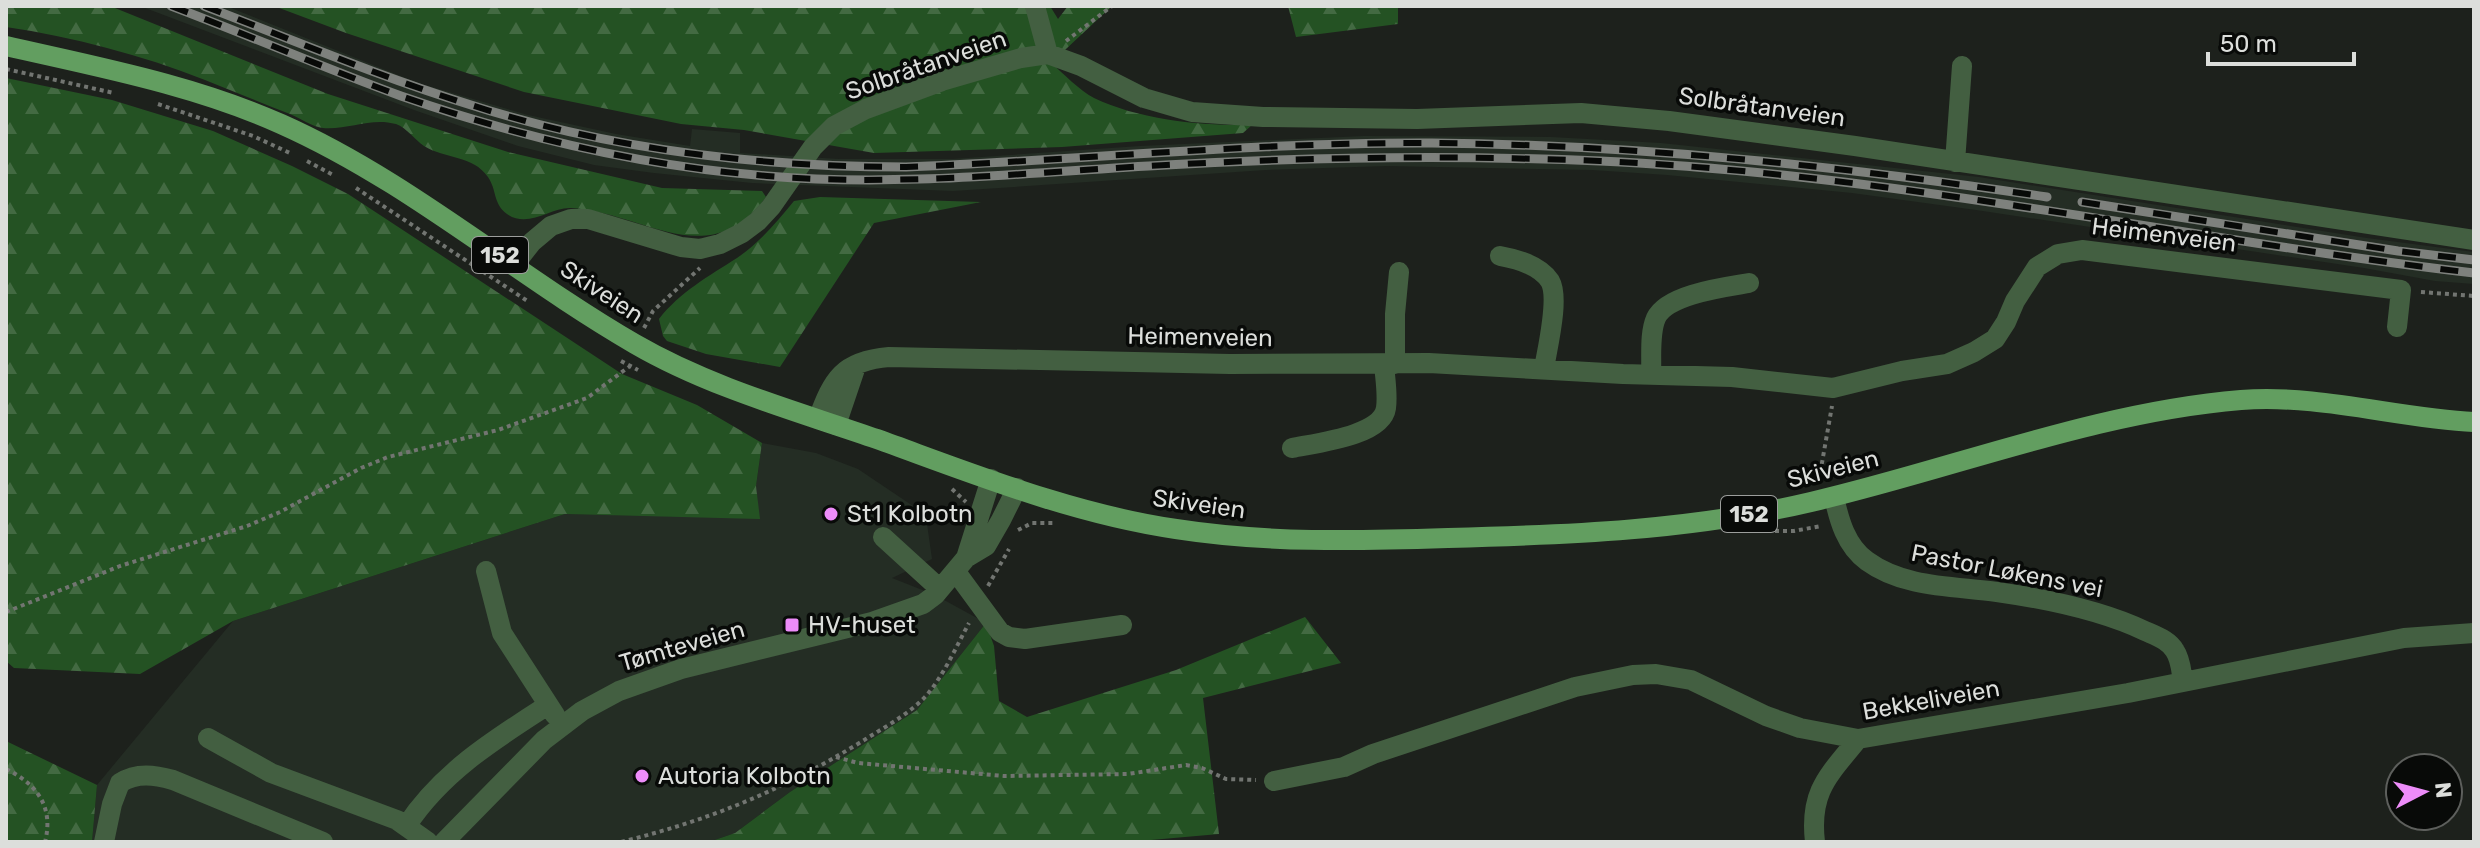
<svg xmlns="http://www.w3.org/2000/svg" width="2480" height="848" viewBox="0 0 2480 848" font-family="Rubik,sans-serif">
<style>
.built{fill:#242d24}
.forest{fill:url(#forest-firs)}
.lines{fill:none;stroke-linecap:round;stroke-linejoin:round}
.path{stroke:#727571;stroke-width:4;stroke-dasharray:4 4;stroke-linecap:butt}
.minor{stroke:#435f41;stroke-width:20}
.major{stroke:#629e60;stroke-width:20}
.rail-casing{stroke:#7e817d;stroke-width:9}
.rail{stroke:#080a08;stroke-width:6;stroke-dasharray:18;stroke-linecap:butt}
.poi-dot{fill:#ed8cf9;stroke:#080a08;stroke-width:3}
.labels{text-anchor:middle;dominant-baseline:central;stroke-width:7;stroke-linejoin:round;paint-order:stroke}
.shield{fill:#080a08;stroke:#9c9e9c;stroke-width:2}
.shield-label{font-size:22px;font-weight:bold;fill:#dcdedb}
.street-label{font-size:24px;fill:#dcdedb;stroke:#080a08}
.poi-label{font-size:24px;fill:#dcdedb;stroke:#080a08;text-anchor:start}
</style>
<defs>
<pattern id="forest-firs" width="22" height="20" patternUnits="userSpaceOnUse" patternTransform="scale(2)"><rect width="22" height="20" fill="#245223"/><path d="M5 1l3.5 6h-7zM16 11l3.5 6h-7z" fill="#436a42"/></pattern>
</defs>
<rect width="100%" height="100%" fill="#1d211c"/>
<path class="built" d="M140,6H226L418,83L528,115L616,134L690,146L692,129L740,133V153L839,159H952L1140,146L1364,136L1551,137L1661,143L1979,177L2367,238L2474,252V284L2435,281L2364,268L1976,210L1852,193L1667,175L1592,170L1387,166L1266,170L953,191L752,183L654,173L594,165L518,146L414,110Z
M762,443L816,453L858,469L913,506L927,524L932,559L892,578L935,595L986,623L917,710L790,792L735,833L709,842H92L97,785L233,621L565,514L759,518L756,486Z"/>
<path class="forest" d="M6,6H110L328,94L508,152L662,188L762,191L766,197C708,275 643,212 571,208C550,207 529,229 507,214C493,204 497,190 488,177C473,155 445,159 424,146C415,140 407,128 396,124C371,117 348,130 323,128C313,127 300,118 290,114C261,103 233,91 205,80C142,55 73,37 6,27Z
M274,6H1050L1058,19L1068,6H1112L1051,63C1064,74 1079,90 1094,98C1140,120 1202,126 1252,125L1243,133L1062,147L874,153L744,130L681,124L524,92L346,33Z
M1288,6H1398V24L1296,37Z
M6,78L112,100L213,131L292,166L348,194L622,374L697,405L762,443L756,486L760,519L565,514L233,621L140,674L14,668L6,661Z
M820,197L981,202L874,223L780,367L706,354L667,341L663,336L659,319C680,292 709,276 737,258C759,243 777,222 794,201Z
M1305,617L1341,663L1203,698L1219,834L1128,842H709L735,833L790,792L917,710L986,623L994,646L999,701L1027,717L1176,670Z
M6,741L97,785L92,842H6Z"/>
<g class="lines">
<path class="path" d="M1066,41L1112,6
M6,69L114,93
M158,104L253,136L292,154
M307,161L335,176
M356,188L529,302
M2421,292L2474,296
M644,328L653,311L700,268
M621,361L638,370
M1817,479L1820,474L1832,406
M952,489L966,502
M1018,530L1032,523H1055
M1775,531H1794L1821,526
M988,586L1009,549
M6,612L120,566L247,526L280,512L361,468L388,457L498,430L587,398L630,366
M836,757L858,763L1004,776L1128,774L1186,765L1202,768L1226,779L1256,780
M6,769C37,784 54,807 45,842
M621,842C713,819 780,791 861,742C883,728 908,715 926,696C944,675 956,647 969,623"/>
<path class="minor" d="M1035,6L1048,54
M1955,162L1962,66
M1500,256C1517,259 1540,266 1550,281C1560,298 1547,349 1544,369
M514,265L532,242L551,226L571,219H588L681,247L700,249L720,244L742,233L758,221L771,207L813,147L834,126L866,109L942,81L1021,58L1048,54L1081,66L1144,98L1192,112L1263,117L1417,119L1581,113L1669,121L1855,146L2474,240
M1395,364V314L1399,272
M1651,374C1652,357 1649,334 1656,318C1667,294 1726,287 1749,283
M818,419C833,379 842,361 889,357L1230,364L1429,363L1623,374L1732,377L1833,388L1902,371L1947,364L1974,352L1995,339L2006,322L2015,301L2037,267L2058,254L2082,250L2401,290L2397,327
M836,425L856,366
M1292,448C1316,443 1382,436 1386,408C1388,394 1385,378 1384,364
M1834,497C1839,520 1846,546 1867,561C1904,588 1953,586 1997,592C2046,599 2101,610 2145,631C2156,636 2169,640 2175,651C2181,660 2181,671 2183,681
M883,537L940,589
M966,558L986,546L1001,520L1017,488
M486,571L502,633L555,715
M956,572L1000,632L1009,637L1025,639L1122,625
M208,738L271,773L397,820L428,842
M1274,781L1344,767L1373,754L1575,687L1633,675L1656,674L1691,680L1766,716L1800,728L1858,739L2128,693L2404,638L2474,633
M407,825C442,772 495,739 548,705
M104,842L112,804L120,783C137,772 155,775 173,780L323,842
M444,842L544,740L582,711L619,691L681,669L872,622L923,604L935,595L966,558L991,479
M1815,842C1809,791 1829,775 1858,739"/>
<path class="major" d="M6,46C98,67 194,85 281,124C409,181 514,274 635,344C709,387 796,411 877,439C974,474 1073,514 1176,529C1266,543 1357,541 1448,538C1570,535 1692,530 1811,502C1953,469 2095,412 2241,400C2320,394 2396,418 2474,422"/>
<g class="rail-casing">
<path id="rail" d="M171,6C248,35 324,68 401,96C519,137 642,166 767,176C901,187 1033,172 1166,165C1311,157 1455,155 1600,161C1895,174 2182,239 2474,273
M204,6C293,40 380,77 471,105C612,150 759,167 906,167C1082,160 1257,142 1432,143C1640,145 1841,166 2047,197
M2082,202L2398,251L2474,260"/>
</g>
<use href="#rail" class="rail"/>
</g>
<g class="poi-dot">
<circle cx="831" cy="514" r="8"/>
<rect x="784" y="617" width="16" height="16" rx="4"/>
<circle cx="642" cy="776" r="8"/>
</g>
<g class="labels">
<g class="shield">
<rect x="472" y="237" width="56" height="36" rx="6"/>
<rect x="1721" y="496" width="56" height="36" rx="6"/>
</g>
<g class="shield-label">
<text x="500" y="255">152</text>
<text x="1749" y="514">152</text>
</g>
<g class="street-label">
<text transform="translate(926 65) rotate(-19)">Solbråtanveien</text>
<text transform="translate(1762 107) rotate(8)">Solbråtanveien</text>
<text transform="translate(2164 235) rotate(7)">Heimenveien</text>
<text transform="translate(602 292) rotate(33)">Skiveien</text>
<text transform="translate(1200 337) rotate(1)">Heimenveien</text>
<text transform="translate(1833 469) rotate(-14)">Skiveien</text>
<text transform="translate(1199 504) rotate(8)">Skiveien</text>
<text transform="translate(2007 571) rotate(11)">Pastor Løkens vei</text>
<text transform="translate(682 646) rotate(-16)">Tømteveien</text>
<text transform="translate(1931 700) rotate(-10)">Bekkeliveien</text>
</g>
<g class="poi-label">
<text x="847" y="514">St1 Kolbotn</text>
<text x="808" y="625">HV-huset</text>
<text x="658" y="776">Autoria Kolbotn</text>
</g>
</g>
<rect width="2480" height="848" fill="none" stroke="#dcdedb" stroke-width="16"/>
<g transform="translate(2424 792) rotate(84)"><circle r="38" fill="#080a08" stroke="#5d5f5c" stroke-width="2"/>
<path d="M0-6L14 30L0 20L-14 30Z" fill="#ed8cf9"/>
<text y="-12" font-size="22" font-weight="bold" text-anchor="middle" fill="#dcdedb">N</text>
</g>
<path d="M2208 52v12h146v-12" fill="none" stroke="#dcdedb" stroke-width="4"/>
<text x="2220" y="52" font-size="24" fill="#dcdedb" stroke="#080a08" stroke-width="6" paint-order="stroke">50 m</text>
</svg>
